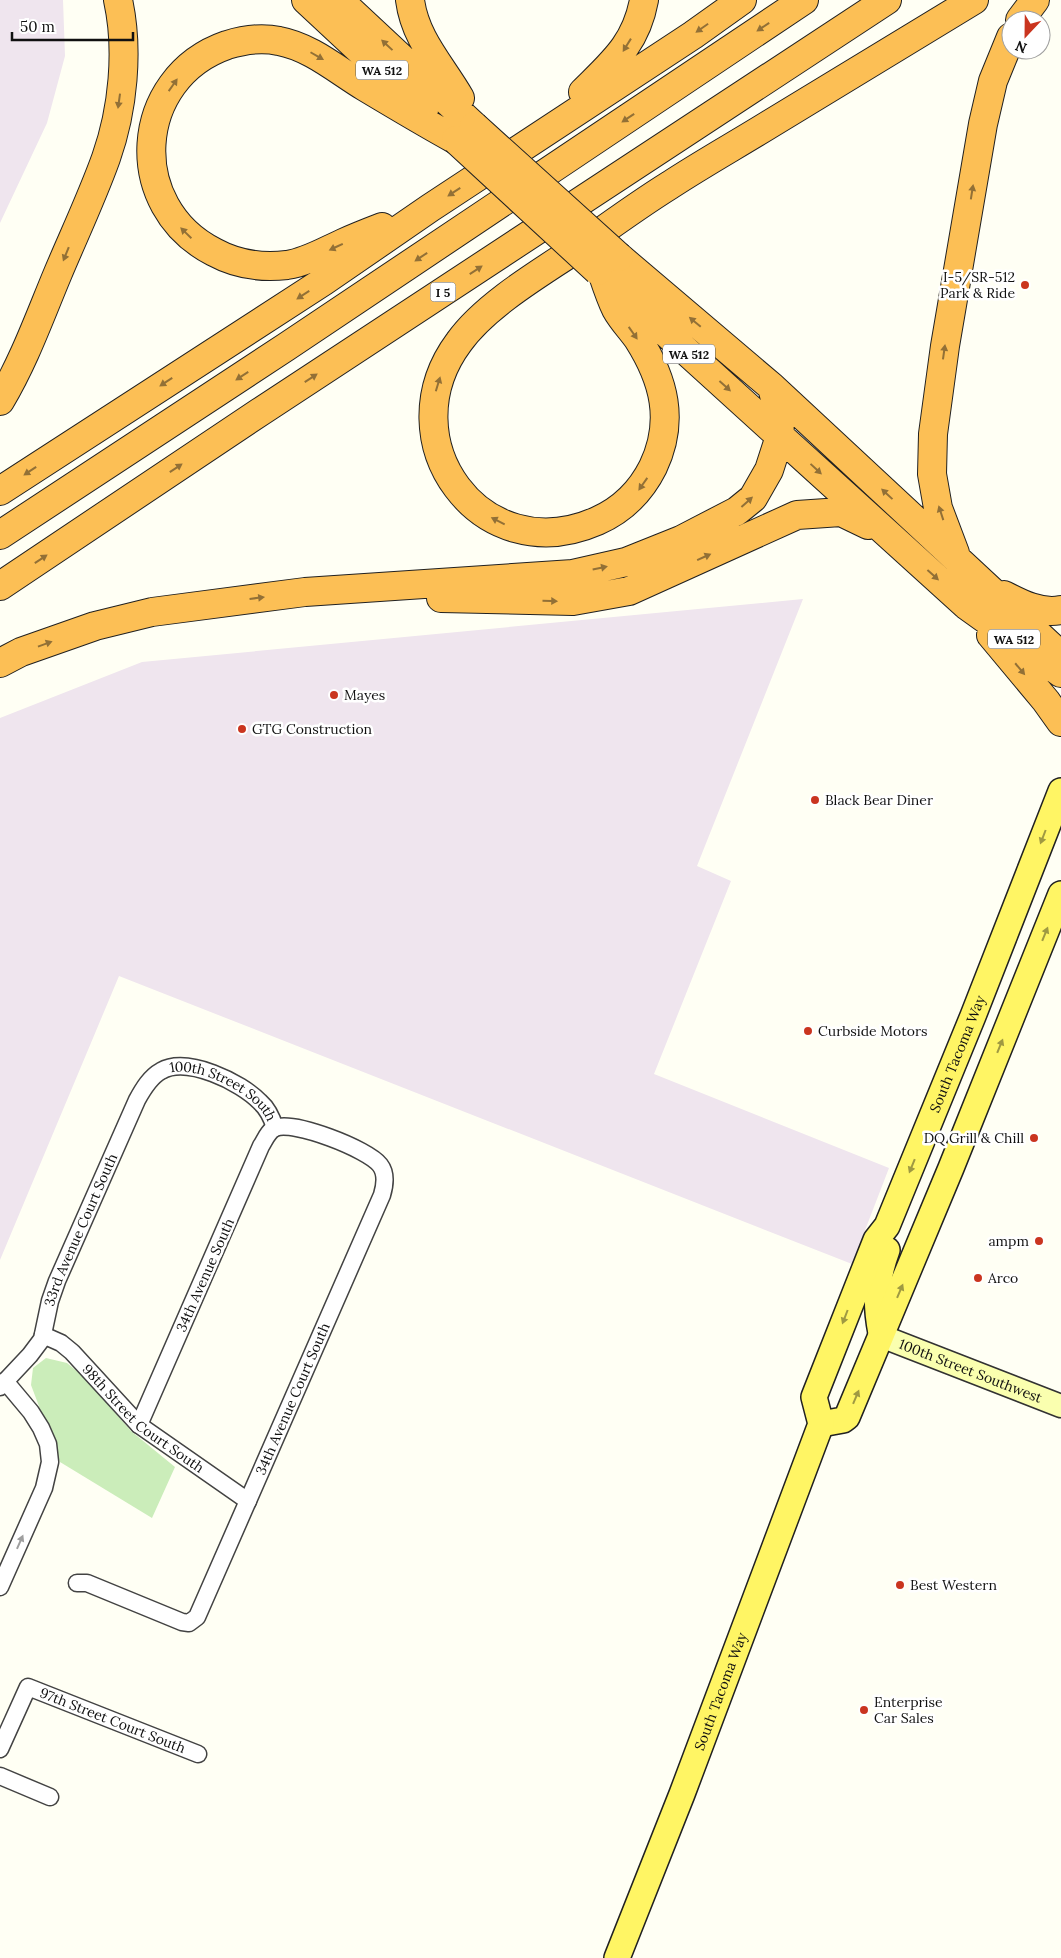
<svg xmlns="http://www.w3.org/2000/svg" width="1061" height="1958" viewBox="0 0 1061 1958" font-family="Lora,serif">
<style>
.industrial{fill:#efe5ee}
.green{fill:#cbedba}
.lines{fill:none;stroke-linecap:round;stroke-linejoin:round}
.street-casing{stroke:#434343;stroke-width:19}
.secondary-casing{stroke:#323232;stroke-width:25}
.primary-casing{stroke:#212121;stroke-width:28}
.highway-casing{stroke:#212121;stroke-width:30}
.street{stroke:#fff;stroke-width:16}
.secondary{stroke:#faffaf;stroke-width:22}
.primary{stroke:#fff564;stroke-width:25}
.highway{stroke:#fcbf55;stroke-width:28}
.highway-bridge-casing{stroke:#212121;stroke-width:30;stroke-linecap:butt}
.highway-bridge{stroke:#fcbf55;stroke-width:28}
.oneway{fill:#927036}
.oneway2{fill:#9f9942}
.oneway3{fill:#9f9f9f}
.poi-dot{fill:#ca351f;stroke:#fff;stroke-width:2}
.labels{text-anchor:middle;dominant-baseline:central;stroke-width:5;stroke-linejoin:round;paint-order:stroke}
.shield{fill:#fff;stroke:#585858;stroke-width:1}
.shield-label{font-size:12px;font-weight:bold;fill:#101010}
.poi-label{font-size:14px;fill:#101010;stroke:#fff;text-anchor:start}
.street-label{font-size:14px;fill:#101010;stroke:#fff}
</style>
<rect width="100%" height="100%" fill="#fffff4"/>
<path class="industrial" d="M0,0H63L65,56L47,123L0,223Z
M803,599L697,866L731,881L654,1074L889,1168L852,1264L119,976L0,1260V718L142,662Z"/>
<path class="green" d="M46,1358L67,1363L84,1377L131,1431L175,1467L152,1518L60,1462L31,1385L33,1368Z"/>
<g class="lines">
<g class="street-casing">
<g id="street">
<path id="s1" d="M43,1335L61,1343L72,1352L139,1425L248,1501"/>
<path id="s2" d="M0,1387L30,1355L42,1339L50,1301L57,1281L137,1100C143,1089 150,1077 161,1071C187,1056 241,1082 260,1102C268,1109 272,1118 275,1128"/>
<path id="s3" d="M77,1583H87L182,1622L189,1623L197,1617L382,1195C385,1185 387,1174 380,1165C368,1149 293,1120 275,1128C268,1131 265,1140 261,1146L139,1425"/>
<path d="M0,1587L44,1488L50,1462L48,1444L41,1428L31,1412L5,1381"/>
<path id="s4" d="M0,1749L28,1687L198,1754"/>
<path d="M0,1776L50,1797"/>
</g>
</g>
<g class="secondary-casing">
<g id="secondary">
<path id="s5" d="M881,1336L1061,1406"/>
</g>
</g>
<g class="primary-casing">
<g id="primary">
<path d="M881,1333C875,1302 876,1280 887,1250"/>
<path d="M821,1424L843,1420L847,1417L951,1168L1061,894"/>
<path id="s6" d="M617,1958L682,1794L821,1424L814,1397L876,1240L887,1226L973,1016L1061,791"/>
</g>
</g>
<g class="highway-casing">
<path id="highway" d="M306,0L424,110
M339,0L474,126
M410,0C415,39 441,65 460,98
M1020,20L1035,0
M583,92C612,63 636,44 644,0
M382,227C369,232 356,237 343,243C325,251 307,262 287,265C262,268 236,264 214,252C125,207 132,78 227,45C243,40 261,37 279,41C311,47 337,70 365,87C395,105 425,123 456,140
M619,257L772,387L1058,653
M603,275C607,287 611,299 616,309C622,320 631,329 638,339C664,380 675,421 653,467C641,491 622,510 597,521C481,572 386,440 459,342C486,304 545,270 584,244C612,224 641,203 670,185C702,164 736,145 770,124C838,83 906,42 974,0
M610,282L966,605L1061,673
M0,401C24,361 40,316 58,273C74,235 92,197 106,158C123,110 129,50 118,0
M0,491L324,281L430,208L693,35L742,0
M0,535L286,347L804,0
M955,553L938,508L932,474L933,434L945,346L983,124L993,81L1011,37
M0,586L260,412L887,0
M1004,595C1021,604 1041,614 1061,610
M441,598L573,601L629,591L797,515L841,512L868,525
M991,635L1046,701L1061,722
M0,663L21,652L95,626L152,612L305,592L573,574L626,562L681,540L737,511L753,498L769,470L780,436L779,415L772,387"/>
</g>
<use href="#street" class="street"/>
<use href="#secondary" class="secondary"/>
<use href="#primary" class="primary"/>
<use href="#highway" class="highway"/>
<g class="highway-bridge-casing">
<path id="highway-bridge" d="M474,126L619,257
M456,140L598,271"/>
</g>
<use href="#highway-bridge" class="highway-bridge"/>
</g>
<defs><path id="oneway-solid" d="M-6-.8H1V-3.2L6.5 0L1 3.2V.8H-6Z" transform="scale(1.25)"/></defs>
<g class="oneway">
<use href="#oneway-solid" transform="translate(763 27) rotate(146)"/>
<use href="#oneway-solid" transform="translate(702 28) rotate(145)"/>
<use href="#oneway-solid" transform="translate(387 45) rotate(-137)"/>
<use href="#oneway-solid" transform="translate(627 45) rotate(122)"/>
<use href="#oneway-solid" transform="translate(317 56) rotate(30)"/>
<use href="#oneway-solid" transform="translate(173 85) rotate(-55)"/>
<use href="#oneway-solid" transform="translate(119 101) rotate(98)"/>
<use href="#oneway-solid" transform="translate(628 118) rotate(146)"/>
<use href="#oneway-solid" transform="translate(454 192) rotate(147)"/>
<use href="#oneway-solid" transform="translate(972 192) rotate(-81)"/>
<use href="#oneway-solid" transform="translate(186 233) rotate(-136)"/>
<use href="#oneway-solid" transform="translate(336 247) rotate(155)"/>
<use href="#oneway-solid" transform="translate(66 254) rotate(112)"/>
<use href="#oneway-solid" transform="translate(421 257) rotate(146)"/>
<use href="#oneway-solid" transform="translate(476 270) rotate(-33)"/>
<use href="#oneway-solid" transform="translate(303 295) rotate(147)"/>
<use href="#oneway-solid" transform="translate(695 322) rotate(-140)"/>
<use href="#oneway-solid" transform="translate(633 333) rotate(55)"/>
<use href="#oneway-solid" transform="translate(944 352) rotate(-82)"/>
<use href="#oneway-solid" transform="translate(242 376) rotate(147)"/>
<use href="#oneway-solid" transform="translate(311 378) rotate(-33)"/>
<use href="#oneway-solid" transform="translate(166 382) rotate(147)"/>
<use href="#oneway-solid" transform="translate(438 384) rotate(-73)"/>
<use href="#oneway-solid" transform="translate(725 386) rotate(42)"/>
<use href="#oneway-solid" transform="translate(176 468) rotate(-34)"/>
<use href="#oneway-solid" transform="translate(816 469) rotate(43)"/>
<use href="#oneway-solid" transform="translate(30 471) rotate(146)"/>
<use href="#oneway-solid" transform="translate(643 484) rotate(125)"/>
<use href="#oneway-solid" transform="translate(887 494) rotate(-137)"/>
<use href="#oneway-solid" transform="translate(747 502) rotate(-42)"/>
<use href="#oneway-solid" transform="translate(941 513) rotate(-108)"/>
<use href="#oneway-solid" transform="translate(498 521) rotate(-153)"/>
<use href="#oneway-solid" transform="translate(704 557) rotate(-24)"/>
<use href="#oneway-solid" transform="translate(41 559) rotate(-34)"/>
<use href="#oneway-solid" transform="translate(600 568) rotate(-12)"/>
<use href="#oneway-solid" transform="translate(933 575) rotate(42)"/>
<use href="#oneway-solid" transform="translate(257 598) rotate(-7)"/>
<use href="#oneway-solid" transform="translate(550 601) rotate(1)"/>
<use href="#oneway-solid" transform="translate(45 644) rotate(-20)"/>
<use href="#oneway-solid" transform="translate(1020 669) rotate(50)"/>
</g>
<g class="oneway2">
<use href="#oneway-solid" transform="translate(1043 837) rotate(111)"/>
<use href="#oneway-solid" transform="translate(1045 934) rotate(-68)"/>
<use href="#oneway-solid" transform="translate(1000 1046) rotate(-68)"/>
<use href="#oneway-solid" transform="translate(912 1166) rotate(112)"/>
<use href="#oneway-solid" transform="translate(900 1291) rotate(-67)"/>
<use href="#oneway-solid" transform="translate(845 1317) rotate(111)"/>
<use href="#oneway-solid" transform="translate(856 1397) rotate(-67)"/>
</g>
<use class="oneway3" href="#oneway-solid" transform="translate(20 1542) rotate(-66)"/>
<g class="poi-dot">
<circle cx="1025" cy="285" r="5"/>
<circle cx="334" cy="695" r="5"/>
<circle cx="242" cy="729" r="5"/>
<circle cx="815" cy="800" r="5"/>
<circle cx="808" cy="1031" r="5"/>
<circle cx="1034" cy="1138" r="5"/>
<circle cx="1039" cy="1241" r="5"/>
<circle cx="978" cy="1278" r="5"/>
<circle cx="900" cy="1585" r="5"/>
<circle cx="864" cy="1710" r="5"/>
</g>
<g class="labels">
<g class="shield">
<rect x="356" y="60.5" width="52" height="19" rx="4"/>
<rect x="430.5" y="282.5" width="25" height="19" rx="4"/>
<rect x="663" y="344.5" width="52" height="19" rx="4"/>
<rect x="988" y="629.5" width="52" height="19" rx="4"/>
</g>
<g class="shield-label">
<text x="382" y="70">WA 512</text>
<text x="443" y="292">I 5</text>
<text x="689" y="354">WA 512</text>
<text x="1014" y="639">WA 512</text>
</g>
<g class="poi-label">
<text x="1015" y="277" text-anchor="end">I-5/SR-512<tspan x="1015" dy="16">Park &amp; Ride</tspan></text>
<text x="344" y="695">Mayes</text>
<text x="252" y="729">GTG Construction</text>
<text x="825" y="800">Black Bear Diner</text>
<text x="818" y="1031">Curbside Motors</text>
<text x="1024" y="1138" text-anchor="end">DQ Grill &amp; Chill</text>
<text x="1029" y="1241" text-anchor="end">ampm</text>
<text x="988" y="1278">Arco</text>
<text x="910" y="1585">Best Western</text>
<text x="874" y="1702">Enterprise<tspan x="874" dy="16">Car Sales</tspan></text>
</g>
<g class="street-label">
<text stroke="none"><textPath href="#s6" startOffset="972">South Tacoma Way</textPath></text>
<text stroke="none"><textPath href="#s2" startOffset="430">100th Street South</textPath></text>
<text stroke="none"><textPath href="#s2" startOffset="180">33rd Avenue Court South</textPath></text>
<text transform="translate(205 1275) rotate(-66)">34th Avenue South</text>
<text stroke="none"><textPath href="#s5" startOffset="96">100th Street Southwest</textPath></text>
<text stroke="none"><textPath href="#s3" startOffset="368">34th Avenue Court South</textPath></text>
<text stroke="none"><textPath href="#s1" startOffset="132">98th Street Court South</textPath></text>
<text stroke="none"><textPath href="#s6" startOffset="286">South Tacoma Way</textPath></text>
<text stroke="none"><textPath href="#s4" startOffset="159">97th Street Court South</textPath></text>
</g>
</g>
<g transform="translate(1026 35) rotate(202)"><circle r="24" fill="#ffffff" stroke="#9f9f9f"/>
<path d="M0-4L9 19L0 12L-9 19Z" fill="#ca351f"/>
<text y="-8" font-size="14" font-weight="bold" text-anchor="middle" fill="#101010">N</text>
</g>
<path d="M12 32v8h121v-8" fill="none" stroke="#101010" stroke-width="2.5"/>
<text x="20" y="32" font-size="15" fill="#101010" stroke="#ffffff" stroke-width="4" paint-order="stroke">50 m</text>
</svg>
